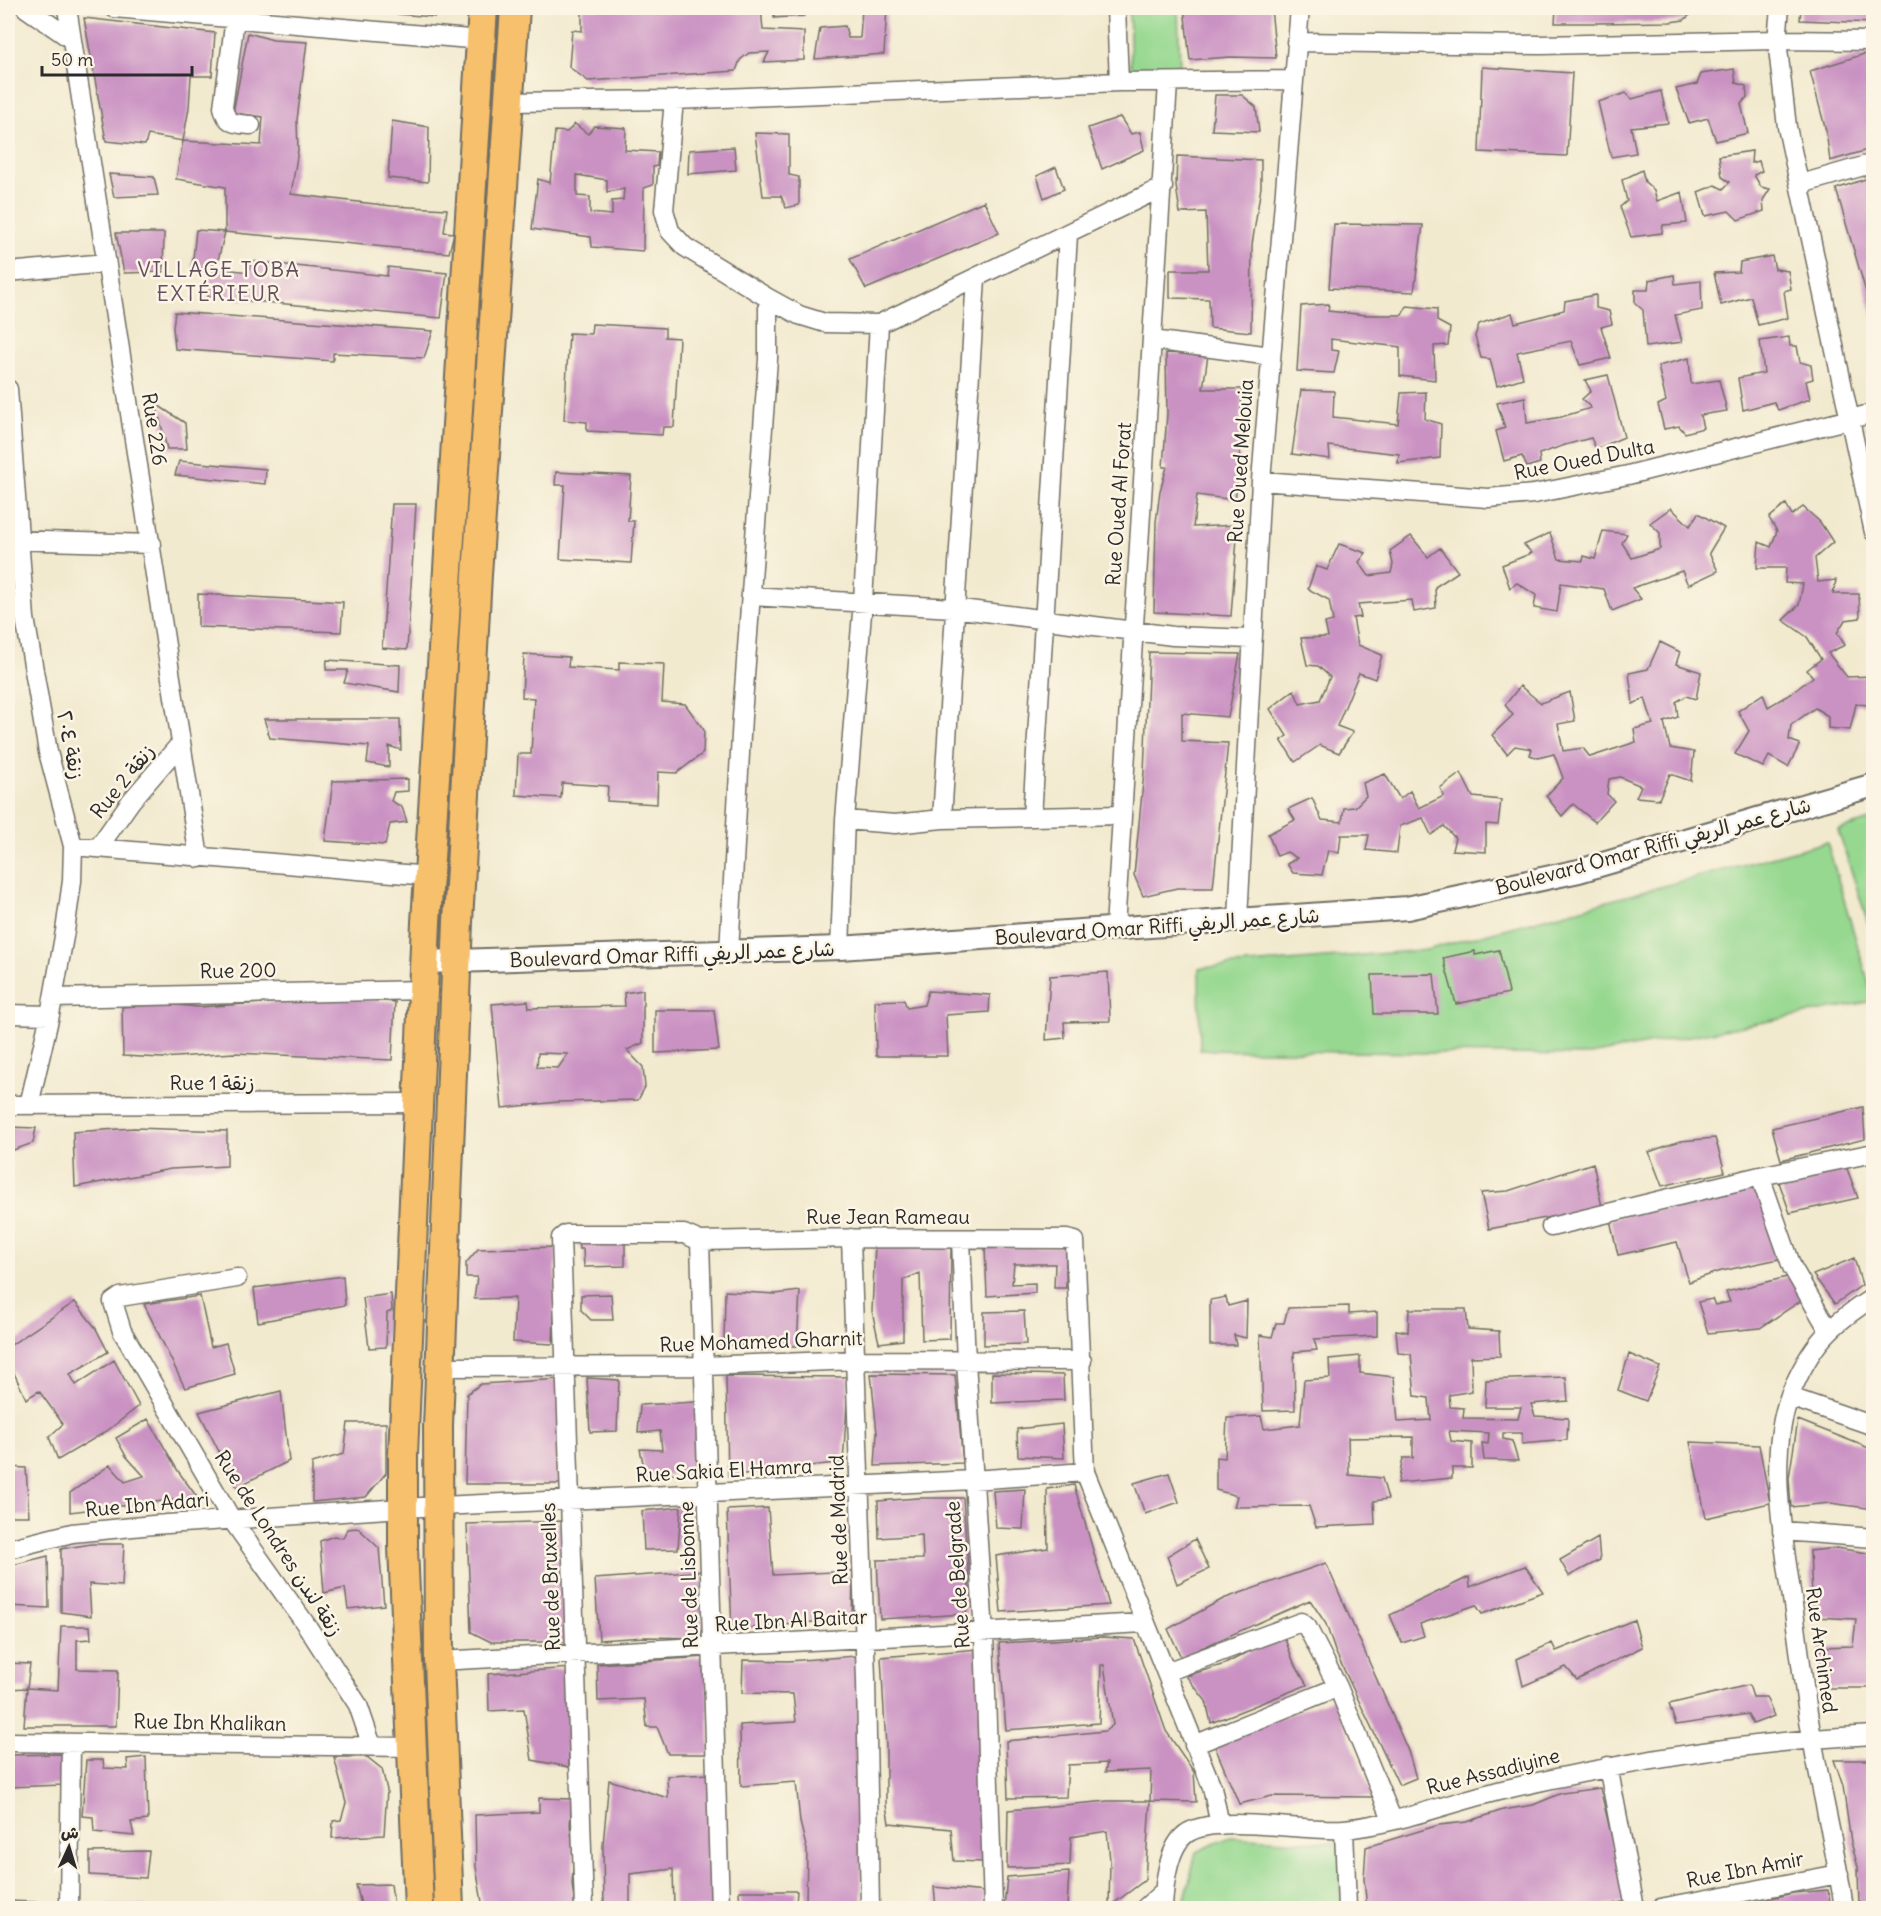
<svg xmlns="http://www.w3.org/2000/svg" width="1881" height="1916" viewBox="0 0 1881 1916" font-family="Delius,'Playpen Sans Arabic',sans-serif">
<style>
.green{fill:#96d890;stroke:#60825e;stroke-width:1.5}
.building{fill:#ca92c3;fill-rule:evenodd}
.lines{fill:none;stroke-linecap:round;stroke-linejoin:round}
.minor-casing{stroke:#716e64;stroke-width:21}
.tertiary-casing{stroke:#716e64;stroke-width:26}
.primary-casing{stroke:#716e64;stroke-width:32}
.minor{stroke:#fff;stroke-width:18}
.tertiary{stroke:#fff;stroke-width:22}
.primary{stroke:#f7c06c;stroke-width:28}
.labels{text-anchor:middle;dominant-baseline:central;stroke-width:5;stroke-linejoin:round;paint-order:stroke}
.street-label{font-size:20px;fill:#2b2b2b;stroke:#fcf5e5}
.neighbourhood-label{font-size:21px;letter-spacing:1.5px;fill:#634f60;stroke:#fcf5e5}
</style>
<rect width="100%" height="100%" fill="#fcf5e5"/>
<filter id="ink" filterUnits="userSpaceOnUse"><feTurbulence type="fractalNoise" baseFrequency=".0167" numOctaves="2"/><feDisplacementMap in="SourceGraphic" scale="12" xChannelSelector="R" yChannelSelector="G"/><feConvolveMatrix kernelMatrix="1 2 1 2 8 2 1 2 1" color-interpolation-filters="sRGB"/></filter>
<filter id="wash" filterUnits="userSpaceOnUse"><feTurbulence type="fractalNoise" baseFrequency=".008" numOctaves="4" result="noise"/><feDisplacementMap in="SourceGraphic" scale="24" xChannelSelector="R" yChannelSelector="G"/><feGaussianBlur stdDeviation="1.35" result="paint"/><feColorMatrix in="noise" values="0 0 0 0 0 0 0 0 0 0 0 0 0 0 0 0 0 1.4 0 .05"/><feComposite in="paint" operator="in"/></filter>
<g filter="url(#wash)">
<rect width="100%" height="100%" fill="#f2eacf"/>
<path class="green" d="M1129,8H1178L1180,69L1131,70Z
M1873,819H1874L1873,938L1838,830Z
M1827,842L1874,1001L1590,1055L1200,1050L1199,968L1426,950Z
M1230,1837L1341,1843L1342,1908H1186L1184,1904L1196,1852Z"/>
<g id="blocks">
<path class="building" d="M383,8H436L435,17L383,13Z
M582,8H761L763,30L804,32V60L764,62L769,52L749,53L740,60L736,71L588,81L569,67L572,30L582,31Z
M774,8H805L804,16L774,18Z
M862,8H887L884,54L815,59L820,28L845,26L848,38H860Z
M1184,8H1271L1276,58L1230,57L1190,60Z
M1556,8H1698L1684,20L1670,22L1597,23H1555Z
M1801,8H1874V23L1800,20Z
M84,18L215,33L212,76H191L189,108L183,141L148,135L145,145L106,141Z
M248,33L273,40L307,42L297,120L298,150L291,194L392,206L447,209L444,232L454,233L449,253L225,232V187L176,179L183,141L261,145L263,117L233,113Z
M1874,51V75L1868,77L1874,87V148L1830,161L1826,131L1810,71Z
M1482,67L1572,73L1567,156L1479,152Z
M1734,69L1736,83L1746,86L1747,97L1741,104L1748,133L1716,141L1708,118L1689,123L1676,89L1697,84L1701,74Z
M1661,91L1668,123L1631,127L1636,153L1611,157L1598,102L1626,93L1632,99Z
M1215,95H1242L1256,107L1259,132L1212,130Z
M1120,117L1131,134L1140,132L1144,150L1102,169L1088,128Z
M392,121L429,127L428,182L388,178Z
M575,124L588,134L594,126L626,128L625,150L658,152L657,166L653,167V185L644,188L643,251L592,247L591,237L532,229L538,179L550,183L555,131L567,132ZM577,175L607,180V192L624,189L623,200L612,201V215L590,213V197L577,196Z
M755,133L789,134V175L799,177V205L786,208L781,196H763Z
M734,147L736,170L688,174L689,150Z
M1752,151L1751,163L1759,161L1762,171L1754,175L1761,187L1770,189L1763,200L1764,211L1738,220L1729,211L1705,216L1698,192L1715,185L1723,189L1730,182L1722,177L1719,156Z
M1177,156L1261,160V187L1252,245L1251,332L1210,328L1209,299L1170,298V270H1208L1206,212L1180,213L1176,186Z
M1056,167L1064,189L1044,198L1037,176Z
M1642,170L1645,182L1654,190L1657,201L1682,192L1687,223L1663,225L1662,233L1631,237L1620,207L1627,201L1622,180Z
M109,174L154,177L158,195L114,197Z
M1874,176V316H1873L1836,189Z
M984,201L999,233L866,289L850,259Z
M1334,224L1423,225L1414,292L1329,288Z
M196,230L225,232L216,268H192Z
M116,233H164L163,272L124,273Z
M1772,256L1775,269L1788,271L1791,289L1784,291L1788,318L1758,325L1751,297L1721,305L1714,273L1739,272L1740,262Z
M250,261L387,276L388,267L447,273L441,318L208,297V279L216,268L249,272Z
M1674,275L1675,284L1701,281L1702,310L1675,315L1682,342L1646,347L1643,310L1635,303V290H1648L1649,280Z
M1596,295V308L1609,311L1612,324L1601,327L1611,358L1580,365L1571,341L1517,352L1523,378L1497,386L1490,359L1481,358L1475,336L1479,324L1512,313L1515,323L1539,317L1564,310L1565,301Z
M1329,304L1328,311L1366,315H1402L1407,306L1437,309V321L1450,328L1448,345L1434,346L1435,380L1400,376V347L1331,339V350L1339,351L1334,373L1297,371L1301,306Z
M175,312L433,331L424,358L333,353V361L175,349L173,327Z
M592,324L665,328V337L679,338L674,427H663L662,435L587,431V422L564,420L569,333L591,334Z
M1789,337L1790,346H1797L1800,362L1811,365L1813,379L1806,381L1810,399L1778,410L1774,402L1743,410L1738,378L1764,373L1760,341Z
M1166,353L1208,355L1203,389H1242L1239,471L1235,500L1197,495L1193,527L1238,525L1231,616L1154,612L1156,522L1160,491L1167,467H1163L1167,414Z
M1689,358L1691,384L1719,380L1727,411L1700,415L1703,428L1685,433L1679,426L1664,429L1658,405L1666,401L1658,366Z
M1608,375L1624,437L1596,449L1591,438L1565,445L1539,454L1540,463L1527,467L1522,456L1504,461L1496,431L1505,428L1497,403L1525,397L1527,423L1561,417L1591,408L1582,399L1591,391L1585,380Z
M1301,390L1334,391L1333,417L1398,424L1401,393L1426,392L1425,419L1441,424L1440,458L1398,463L1399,454L1329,446L1330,459L1292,454Z
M156,404L185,423L187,449H167Z
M179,461L266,469L265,484L175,475Z
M556,472L631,476L628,521H634L631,563L560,559L565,485H555Z
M392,504H416L407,650L382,648Z
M1786,504L1792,515L1803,507L1820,522L1833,542L1815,558L1818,582L1836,580L1833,594H1859L1860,618L1845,620L1837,633L1845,645L1828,653L1847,677L1872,676L1869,705L1856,704L1850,730L1828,728V716L1815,708L1791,725L1789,740L1800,744L1788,767L1769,756L1763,767L1735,754L1749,731L1738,711L1763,694L1768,707L1790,694L1813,677L1807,670L1821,659L1807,637L1783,620L1799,605L1803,584L1785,583L1786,568H1757L1759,542L1771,547L1777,531L1769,518Z
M1671,508L1690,526L1698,513L1724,528L1709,553L1718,571L1688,585L1682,571L1632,588L1641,599L1612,611L1604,589L1561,583L1557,612L1534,608L1536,595L1517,583L1510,588L1502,565L1532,553L1524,545L1550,533L1559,559L1583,561L1584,556L1595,559L1603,531L1627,534L1622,543L1632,558L1660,549V533L1650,523Z
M1411,536L1428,557L1440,548L1458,572L1435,587L1436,608L1414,612L1412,600L1358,604L1361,617L1353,618L1358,645L1382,655L1375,679L1359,673L1337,726L1353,732L1339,753L1320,745L1295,762L1281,740L1287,736L1270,709L1294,690L1300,704L1320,700L1330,677L1318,666L1307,665L1301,638L1328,637L1325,623L1333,621L1329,600L1308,589L1316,566L1327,570L1339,544L1366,553L1359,562L1369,576L1391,573L1393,564L1390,551Z
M198,594L343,602L341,632L198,627Z
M1660,642L1680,652L1676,664L1701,672L1696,699L1686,696L1676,702L1678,717L1664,722L1670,748L1694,752L1691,781L1670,774L1659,799L1636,797L1641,786L1620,777L1609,779L1607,794L1614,801L1595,822L1573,804L1562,816L1546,796L1563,778L1554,754L1538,758L1530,755L1532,749L1515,746L1507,754L1492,735L1513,715L1505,705L1520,686L1541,703L1570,692L1575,721L1558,724L1563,751L1583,748L1590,757L1636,742L1634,729L1653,724L1645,698L1633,704L1629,673L1648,669Z
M1149,652L1240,654L1228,717L1182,713V741L1228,743L1213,888H1177L1143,896L1134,875L1144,772Z
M524,654L569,657L568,667L619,670V662L664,664L662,702L685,704L704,730L703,753L677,773L658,772L657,804L607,801L608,786L562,783L561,798L516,795L518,754H531L534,698L522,697Z
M327,660L400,665L399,692L344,683L348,670H326Z
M264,719H400L401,750L389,746V767L367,763L369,746L270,738Z
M1461,773L1473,797L1501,800L1498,825L1486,824V852L1452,850L1455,838L1444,826L1431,835L1423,818L1400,826L1397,853L1366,850L1369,835H1341L1339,853L1328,850L1322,875L1293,873L1287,864L1297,858L1287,852L1277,856L1268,834L1295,820L1288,809L1312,798L1322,820L1342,822L1344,808L1355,807L1366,796L1363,783L1385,774L1400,799L1410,791L1419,808L1444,796L1440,788Z
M408,779V791L394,792L391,801L402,807L407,822L390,824L385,845L325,841L333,781Z
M1499,950L1509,993L1456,1004L1443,958L1475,951V955Z
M1108,972L1110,1021L1064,1022L1065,1038L1046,1040L1050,976Z
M1434,974L1438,1014H1374L1372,975Z
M643,990V1043L627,1050L643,1067L645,1087L638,1100L558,1102L502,1108L492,1004L528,1001L529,1008L625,1006L624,993ZM538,1053L568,1054L558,1068L537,1067Z
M928,991L990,995L989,1012L946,1015L948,1056H876L875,1001L904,1000L907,1008L924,1005Z
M348,998L395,1002L392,1060L234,1053L162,1058L123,1056L122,1007L166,1004L198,1007Z
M655,1010H714L719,1050L655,1053Z
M1863,1107L1865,1139L1781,1160L1772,1128Z
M8,1127L36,1128L33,1143L8,1152Z
M134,1128L227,1131V1166L171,1169L75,1187L73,1132Z
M1715,1138L1725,1172L1662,1186L1649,1152L1680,1141Z
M1593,1163L1602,1207L1489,1229L1481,1193L1508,1191Z
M1846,1166L1858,1198L1790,1213L1779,1182Z
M1759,1187L1784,1258L1717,1272L1689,1282L1677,1242L1618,1255L1610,1220L1633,1212L1664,1209L1729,1191Z
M578,1242H625V1266L584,1267L583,1249H579Z
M875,1244L951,1246L950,1339L922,1340L920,1273L903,1280V1340L879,1343L872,1311Z
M1066,1246V1288H1054L1055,1264H1014L1012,1284L1035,1283V1293L987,1296L985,1247Z
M557,1247L553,1344L513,1342L515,1298L474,1299L477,1277H466V1263L478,1249Z
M1854,1258L1862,1285L1835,1304L1813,1275Z
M343,1276L345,1305L258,1322L254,1288Z
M1791,1276L1802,1300L1760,1328L1708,1333L1698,1302L1712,1299L1715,1305L1730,1302L1726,1292Z
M725,1291L775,1294L800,1291L797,1346L724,1345Z
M391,1294L392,1311L387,1313L386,1347L369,1348L363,1298Z
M611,1294L613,1320H591L581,1310V1295Z
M200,1296L211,1347L226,1343L235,1374L185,1388L144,1304Z
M1226,1297L1228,1306L1247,1301L1246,1338L1234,1335L1236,1345H1210V1300Z
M75,1302L95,1327L108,1352L70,1374L76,1385L114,1360L139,1406L107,1431L58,1460L49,1437L63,1424L39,1391L26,1399L8,1360V1347Z
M1349,1306V1314L1377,1312V1336L1314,1339L1317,1350L1294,1352L1295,1410L1263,1411L1260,1335L1272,1337L1276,1323H1284L1288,1308Z
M1409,1309H1466L1468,1329L1499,1331L1500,1356L1471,1357L1472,1391L1449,1395L1450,1407L1464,1408L1463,1418L1518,1419L1521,1407H1485L1486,1380L1566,1377L1568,1401L1531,1404L1535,1416L1568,1418L1567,1440L1522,1444V1433H1503V1439L1512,1441L1518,1461L1484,1460L1482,1443L1488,1444L1489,1433L1449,1431L1451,1441L1472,1443V1468H1452V1478L1398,1483L1403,1458H1413V1437L1348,1438L1349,1475L1382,1478L1388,1499L1374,1501L1375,1524L1316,1527L1309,1506L1234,1507L1237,1496L1216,1490V1457L1225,1458L1227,1418L1261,1416L1264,1429L1300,1425L1304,1380L1330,1378L1329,1359L1360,1356V1373L1394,1377L1398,1422L1431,1420L1429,1398L1415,1396L1411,1354L1398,1353L1396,1330L1408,1332Z
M1024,1311L1026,1344L984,1345V1312Z
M1629,1354L1660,1367L1646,1401L1618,1390Z
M992,1373L1063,1375L1064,1400L992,1403Z
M871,1374L955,1375L963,1463L875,1466L877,1433Z
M726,1376L849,1377L843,1462L728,1476Z
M587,1378L619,1380L617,1431L590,1432Z
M561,1379L562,1484H465L467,1394L481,1384Z
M281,1391L289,1461L237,1487L199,1412Z
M696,1402L702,1471L646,1477L640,1449L662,1450L660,1431L638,1433L640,1405Z
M148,1419L178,1471L197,1497L70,1512V1493L110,1465L125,1482L144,1476L126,1456L116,1438Z
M1798,1420L1874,1450V1509L1830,1503L1791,1507L1789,1478Z
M348,1423H386V1473L366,1497L312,1502V1463L344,1454Z
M1062,1424L1064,1458L1018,1456L1017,1429Z
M1690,1442L1759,1445L1770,1503L1706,1518Z
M8,1467L26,1468L29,1516H8Z
M1169,1473L1179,1502L1145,1514L1134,1483Z
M1074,1485L1109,1605L1001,1612L996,1556L1048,1548L1047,1489Z
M1025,1489L1023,1529L996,1528L993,1491Z
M918,1498H963L969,1584L966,1614L880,1619L877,1560L923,1559L922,1535L879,1538L878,1501Z
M681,1507L678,1549L644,1550L642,1511Z
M768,1508L773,1575L853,1571L852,1623L823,1621L732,1630L727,1510Z
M563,1521L566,1642H491L471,1632L467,1524Z
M358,1528L379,1548L384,1605L348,1609L345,1588L324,1593L320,1541L334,1536L343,1538L347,1529Z
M1598,1538L1600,1560L1569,1576L1560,1560Z
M1195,1539L1209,1569L1177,1584L1167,1556Z
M91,1544H124L122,1586L89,1584L91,1616L61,1612V1549Z
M1836,1548L1874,1554V1688H1822L1820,1647L1853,1646L1856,1619L1813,1617L1810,1551Z
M48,1556L49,1608L8,1606V1566Z
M1326,1563L1408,1751L1416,1778L1399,1785L1335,1651L1326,1624L1310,1600L1181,1657L1168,1629L1223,1599Z
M1525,1566L1543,1592L1482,1614L1476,1605L1420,1624L1424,1636L1402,1643L1390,1615L1469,1577L1470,1587Z
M703,1571L702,1638L644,1637L599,1640L595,1579Z
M1634,1620L1642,1647L1577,1680L1566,1667L1523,1686L1517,1659L1552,1643L1556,1651Z
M61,1626H90L91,1639L77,1640V1669L118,1670L116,1726H24L27,1688L8,1689V1663L30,1664L27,1688L58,1690Z
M1283,1634L1294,1663L1307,1685L1211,1723L1206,1701L1186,1676L1225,1664Z
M1103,1637L1134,1639L1166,1731L1194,1772L1196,1802L1150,1801L1151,1770L1105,1772L1107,1763L1068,1765L1066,1797L1008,1798L1006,1741L1105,1731L1113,1725L1104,1665H1101L1099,1723L1006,1730L999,1643Z
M979,1649L984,1862L954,1861L951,1829L889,1823L886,1805V1747L881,1657Z
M856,1656L859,1686L862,1908H740L739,1891H797L796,1904H806L807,1850L800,1822L796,1782L741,1786L740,1725L796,1722L793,1694L742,1693L743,1660L788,1661Z
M706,1657L710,1754H668L657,1727H647L644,1699L598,1701L597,1664Z
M571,1668L569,1767L532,1760L524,1709L489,1711L488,1674Z
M1749,1685L1753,1697H1766L1774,1716L1753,1724L1748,1714L1676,1725L1669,1704Z
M1334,1698L1373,1797L1272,1796L1239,1804L1213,1742Z
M64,1754V1785L8,1787V1755Z
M146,1757L148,1820L131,1822L134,1836L94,1832L93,1817L82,1816L86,1760H103L104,1768L128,1769L127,1759Z
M334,1757H367L382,1769L387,1790L384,1835L332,1838L333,1821L341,1820L346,1803Z
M1834,1760H1874V1908H1859L1858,1867L1851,1842L1843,1786Z
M711,1774L714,1908H674L673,1869L630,1874V1908H604L603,1845L609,1780L668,1798L667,1776Z
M1600,1788L1627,1901L1594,1908H1367L1364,1879L1366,1847L1439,1825L1467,1822L1503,1810L1533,1805L1562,1793Z
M539,1798L572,1799L570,1825L574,1856L572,1884L575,1908H483L476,1867L475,1815L539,1812Z
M1108,1801H1150L1145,1880L1109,1907L1110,1860L1107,1831L1071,1837L1070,1865L1007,1868L1008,1810Z
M149,1851L146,1878L90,1875V1852Z
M1069,1872L1067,1908H1004L1007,1877Z
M391,1884L394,1908H362L356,1885Z
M934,1887L985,1892L984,1908H936Z
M1828,1890L1831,1908H1732L1793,1893Z
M8,1901L61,1903V1908H8Z
M86,1906L113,1905L147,1906V1908H86Z"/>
</g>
</g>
<g filter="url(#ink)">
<use href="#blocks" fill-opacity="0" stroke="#716e64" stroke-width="1.5"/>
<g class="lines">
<g class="minor-casing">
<path id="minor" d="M26,8L71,39
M67,8L199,858
M114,8L481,40
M1116,8L1119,82
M1780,8L1777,40L1787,127L1874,532
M235,19L223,107C226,124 235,124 251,125
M1296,42L1540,45L1777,40L1874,41
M674,100L664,210L670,231L685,247L768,298L799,315L825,323L879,324L1163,187
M508,102L674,100L1119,82L1292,80
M1801,184L1874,163
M8,272L106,263
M1152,340L1271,356
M8,389L25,618L48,752L73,846L72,881L65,931L50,1015L29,1105
M1261,481L1488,498L1534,494L1628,475L1874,413
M8,540L152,544
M752,596L953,608L1173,636L1251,639
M1032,817L1068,235
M942,819L976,278
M845,820L895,824L942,819L1122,815
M73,846L429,876
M98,848L131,801L181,743
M1238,919L1261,481L1300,8
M1115,928L1168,83
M840,948L845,820L863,601L879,324
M729,952L742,717L768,359V298
M53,998L425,990
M8,1014L50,1015
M8,1105L418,1103
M1760,1176L1792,1267L1828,1329
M1551,1227L1760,1176L1874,1153
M851,1238L866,1679L870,1908
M961,1239L966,1362L984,1633L993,1908
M700,1241L851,1238L1067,1239L1075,1241L1085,1472L1212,1787L1220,1825
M700,1241L720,1908
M237,1278L120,1297L113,1302L122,1331L232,1520L307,1626L358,1705L372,1746
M441,1367L705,1366L856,1360L1082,1361
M1790,1397L1874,1426
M1782,1531L1874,1538
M8,1549L72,1533L153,1525L402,1508L973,1480L1085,1472
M439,1661L1144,1623
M1166,1672L1301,1622L1307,1627L1338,1687L1392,1819
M8,1742L413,1747
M1194,1745L1338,1687
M1608,1766L1635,1908
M1344,1829L1347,1908
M69,1908L71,1743
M584,1908L561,1238L566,1234H684L700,1241
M1145,1908L1164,1891
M1163,1908C1164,1886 1168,1841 1191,1831C1225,1815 1304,1832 1344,1829C1400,1824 1456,1800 1511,1788C1630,1761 1752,1741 1874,1735
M1660,1908L1839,1874
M1844,1908C1836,1851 1822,1795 1812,1738C1804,1692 1799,1645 1792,1598C1783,1536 1767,1456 1790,1395C1810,1346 1829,1325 1874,1297"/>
</g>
<g class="tertiary-casing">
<path id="tertiary" d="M425,962L840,948L1407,908L1579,871L1874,785"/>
</g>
<g class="primary-casing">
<path id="primary" d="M419,1908L403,1547V1455L426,922L483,8
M449,1908L439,1661L438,1426L458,922L477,575L515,8"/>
</g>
<use href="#minor" class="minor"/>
<use href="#tertiary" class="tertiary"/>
<use href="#primary" class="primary"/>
</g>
</g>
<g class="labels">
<g class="street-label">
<text transform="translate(155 429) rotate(81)">Rue 226</text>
<text transform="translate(1584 459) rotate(-11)">Rue Oued Dulta</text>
<text transform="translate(1240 461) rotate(-86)">Rue Oued Melouia</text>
<text transform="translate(1118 504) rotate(-86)">Rue Oued Al Forat</text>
<text transform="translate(71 745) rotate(79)">زنقة ٢٠٤</text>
<text transform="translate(122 781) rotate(-51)">Rue 2 زنقة</text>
<text transform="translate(1653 846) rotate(-15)">Boulevard Omar Riffi شارع عمر الريفي</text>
<text transform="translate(1157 926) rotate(-4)">Boulevard Omar Riffi شارع عمر الريفي</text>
<text transform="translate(672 954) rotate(-2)">Boulevard Omar Riffi شارع عمر الريفي</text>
<text transform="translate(238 970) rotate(-1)">Rue 200</text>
<text x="212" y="1082">Rue 1 زنقة</text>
<text x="888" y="1216">Rue Jean Rameau</text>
<text transform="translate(761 1341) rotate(-2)">Rue Mohamed Gharnit</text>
<text transform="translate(724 1470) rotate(-3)">Rue Sakia El Hamra</text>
<text transform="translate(147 1504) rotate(-5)">Rue Ibn Adari</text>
<text transform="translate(838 1520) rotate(-92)">Rue de Madrid</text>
<text transform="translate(279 1543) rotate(57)">Rue de Londres زنقة لندن</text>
<text transform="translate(688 1575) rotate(-92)">Rue de Lisbonne</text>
<text transform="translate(957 1575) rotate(-94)">Rue de Belgrade</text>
<text transform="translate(550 1577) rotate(-92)">Rue de Bruxelles</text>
<text transform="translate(791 1620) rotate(-3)">Rue Ibn Al Baitar</text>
<text transform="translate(1822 1650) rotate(82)">Rue Archimed</text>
<text transform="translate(210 1722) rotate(1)">Rue Ibn Khalikan</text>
<text transform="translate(1493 1771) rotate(-14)">Rue Assadiyine</text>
<text transform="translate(1745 1869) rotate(-11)">Rue Ibn Amir</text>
</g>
<g class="neighbourhood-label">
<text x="219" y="269">VILLAGE TOBA<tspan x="219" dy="24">EXTÉRIEUR</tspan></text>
</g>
</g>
<rect width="1881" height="1916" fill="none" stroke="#fcf5e5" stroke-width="30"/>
<g transform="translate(69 1847) rotate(4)" stroke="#fcf5e5" stroke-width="4.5" paint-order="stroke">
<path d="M0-4.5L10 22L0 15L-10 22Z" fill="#2b2b2b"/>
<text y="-9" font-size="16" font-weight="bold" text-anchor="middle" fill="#2b2b2b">ش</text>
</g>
<path d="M42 66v9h150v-9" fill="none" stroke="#2b2b2b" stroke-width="3"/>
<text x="51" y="66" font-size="18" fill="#2b2b2b" stroke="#fcf5e5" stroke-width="4.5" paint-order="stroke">50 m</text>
</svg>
